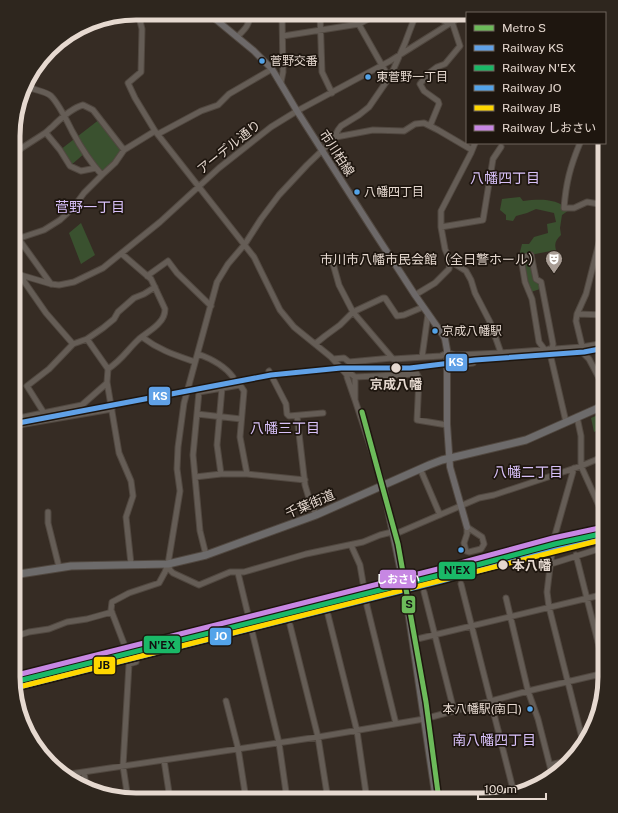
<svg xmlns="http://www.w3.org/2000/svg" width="618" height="813" viewBox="0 0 618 813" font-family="'Public Sans','Noto Sans JP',sans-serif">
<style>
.green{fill:#3a512f}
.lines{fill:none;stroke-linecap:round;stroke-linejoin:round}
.minor-casing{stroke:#514840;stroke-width:7}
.major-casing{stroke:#514840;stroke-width:8}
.highway-casing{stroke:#514840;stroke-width:9}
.minor{stroke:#655d56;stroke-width:5}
.major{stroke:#6d6969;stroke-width:6}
.highway{stroke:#6d6b6b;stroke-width:7}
.rail-1-casing{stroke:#1e160f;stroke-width:8}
.rail-2-casing{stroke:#1e160f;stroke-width:8}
.rail-3-casing{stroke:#1e160f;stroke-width:8}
.rail-4-casing{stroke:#1e160f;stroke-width:8}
.rail-5-casing{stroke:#1e160f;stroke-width:8}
.rail-1{stroke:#60a1e7;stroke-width:5}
.rail-2{stroke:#1ab867;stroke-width:5}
.rail-3{stroke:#53a3e9;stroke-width:5}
.rail-4{stroke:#ffd700;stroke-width:5}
.rail-5{stroke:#c787e3;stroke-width:5}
.metro-1-casing{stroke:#1e160f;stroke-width:8}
.metro-1{stroke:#6cbb5a;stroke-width:5}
.bus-dot{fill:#53a3e8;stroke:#1e160f;stroke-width:1.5}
.stop-dot{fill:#e6d9d0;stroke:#1e160f;stroke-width:1.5}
.labels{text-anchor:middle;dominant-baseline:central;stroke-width:3.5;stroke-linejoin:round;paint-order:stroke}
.bus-label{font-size:12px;fill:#e6d9d0;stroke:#1e160f;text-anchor:start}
.street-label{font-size:13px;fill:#e6d9d0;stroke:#1e160f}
.poi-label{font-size:13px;fill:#e6d9d0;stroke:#1e160f;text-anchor:end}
.stop-label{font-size:13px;font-weight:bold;fill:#e6d9d0;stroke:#1e160f}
.neighbourhood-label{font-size:14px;fill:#d8c1f9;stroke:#1e160f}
.rim{fill:none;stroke:#e6d9d0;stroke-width:5}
.line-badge{stroke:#1e160f;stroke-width:1.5}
.badge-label{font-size:11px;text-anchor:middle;font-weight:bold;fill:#fff}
.pale-badge-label{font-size:11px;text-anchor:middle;font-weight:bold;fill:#111}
</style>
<rect width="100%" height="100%" fill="#362c24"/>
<path class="green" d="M100,119L124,150L102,175L85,153L70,166L60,150Z
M520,197L523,201C540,199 556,198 569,210L562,215L560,228L561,235C556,240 554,243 556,250L530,255L535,277L539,280L540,289L531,292L527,291L520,252L522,244H529L534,237L548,233L547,224L556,222L554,213L536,209L527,213L516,216L513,221L506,220V215L500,210L502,199Z
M81,223L95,255L81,264L69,233Z
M605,412V427L594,432L591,418Z"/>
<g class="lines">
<g class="minor-casing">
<path id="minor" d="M138,13L142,29L141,72L128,83L135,98L155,131L254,257L280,310L294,327L331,357L347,375
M320,14L322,72L332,93
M353,14L388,76L390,77
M433,14L449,24
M283,36L359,24L378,14
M237,37C245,29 250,25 250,13
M46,54L98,19
M281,82L283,72L282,13
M26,85C33,91 44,90 51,96C59,104 67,121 72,131C80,146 90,162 102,175
M430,126L439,104L438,101L424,91L420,84L429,73L437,67L445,64L460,46L452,22
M46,133L60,150L70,166L81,171L96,168
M158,134L201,111L218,105L229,94L272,69
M336,137L373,130L404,131L415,124L424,123L438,130L472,150
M580,143C570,167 566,183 564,208H574L587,202L605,205
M14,153L42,135C46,133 48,130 52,127C60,119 72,108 83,105L93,110L124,150
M441,227L483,220L493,159L501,147
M18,238L51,284
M14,240L44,230L60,220L73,208L84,193L102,175L115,163L124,150L155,131
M332,260L339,285L353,312L393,359L441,356L447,353L455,355L501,353L582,347L605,343
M450,261L466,271L471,280L475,293L490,322L501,353
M14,267L46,313L73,344L87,339L103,328L114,319L118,312L134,298L144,294L155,287
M14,273L51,284L59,285L74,282L103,268L160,222L219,168L271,127L297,111L390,61L465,14
M147,276L168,261L177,273L211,306
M415,295L435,283L449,269L450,261L445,249L441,227V211L471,153L475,143
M577,314L605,315
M142,337C159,350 175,355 195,362
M87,339L108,369L107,382L119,453L131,481L133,496L126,517L131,564
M315,344L325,336L340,325L353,312L383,298H385L397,316L404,315L423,307
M549,349L566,422
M545,350L539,342L532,299L525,282L521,258L531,255L536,279L541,282L553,344L552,349
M198,354C212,359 224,365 233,377
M422,357L428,314
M333,359L344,358L349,362L392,358
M446,366L473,363
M108,369C123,359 127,350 139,339C146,333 154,329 159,323C163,319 165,314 165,309L151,279L122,254
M269,371L286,404L287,414L289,416L323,413
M350,373L355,377V400L347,377L348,374Z
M355,377L417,374L419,378L417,420L447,425
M605,389L589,359L584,354L576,321L577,314L586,294L605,219
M355,400L383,485
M44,413L27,386L49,369L73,344
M197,414L241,419
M297,416L305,485L308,495L316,515
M577,417L581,436V466L605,519
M14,419L82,405L107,383
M13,426L112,409
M574,468L553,542L547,592L549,607L584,746
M422,473L440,515
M221,474L217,445L222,388
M195,477L221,474H247L305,480
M48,512V523L59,567
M467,527L482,537L484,544L481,549L469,552L466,551L464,543L467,534Z
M393,535L479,498L494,495L581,466L605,456
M351,545L360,565L367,606L396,724
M206,555L200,531L193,455L199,392L240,385L244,391L240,437L247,474
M576,555L605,670
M168,564L170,570L173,573L199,585L230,572H244L306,554L363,542L380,535L392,532
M551,564L605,547
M238,573L279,743L287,799
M461,584L514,793
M424,592L454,711
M506,598L528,691L538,719L552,774
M328,615L357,731L367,800
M290,625L318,737L328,800
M13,637L29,632L49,629L67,622L87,619L112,612
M413,640L605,594
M129,664L136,662
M226,701L238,748L246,799
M164,760L170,799
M550,765L567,761
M84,772L86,786
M63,775L318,737L424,719L528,691L605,673
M128,799L123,766L129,664L126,649L111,610L112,602L129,593L159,583L165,572L168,564L180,491L177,469L178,447L184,403L217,282L228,264L245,244L261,219L279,195L307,165L333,140L338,130L341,126L359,115L369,107L391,75L405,43L416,14"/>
</g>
<g class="major-casing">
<path id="major" d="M208,13L254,51L272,69L297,111L369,224L415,295L443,335L445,339L447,350V424L450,467L467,527
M383,485L406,597L436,800"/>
</g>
<g class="highway-casing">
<path id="highway" d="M13,575L71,566L168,564L206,555L316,515L429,465L442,460L526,440L605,405"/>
</g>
<use href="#minor" class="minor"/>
<use href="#major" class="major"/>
<use href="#highway" class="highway"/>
<g class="rail-1-casing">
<path id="rail-1" d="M13,424L271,375L341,368H410L475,360L584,352L605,348"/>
</g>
<g class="rail-2-casing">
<path id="rail-2" d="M14,682L440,575L555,544L605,533"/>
</g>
<g class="rail-3-casing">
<path id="rail-3" d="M15,688L441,581L556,550L605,539"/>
</g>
<g class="rail-4-casing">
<path id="rail-4" d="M15,688L605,539"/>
</g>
<g class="rail-5-casing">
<path id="rail-5" d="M13,676L438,569L553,538L604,527"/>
</g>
<use href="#rail-1" class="rail-1"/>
<use href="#rail-2" class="rail-2"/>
<use href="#rail-3" class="rail-3"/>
<use href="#rail-4" class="rail-4"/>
<use href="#rail-5" class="rail-5"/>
<g class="metro-1-casing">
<path id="metro-1" d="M362,412L398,544L426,702L439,800"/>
</g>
<use href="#metro-1" class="metro-1"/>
</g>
<defs>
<g id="theatre-pin" transform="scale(0.9)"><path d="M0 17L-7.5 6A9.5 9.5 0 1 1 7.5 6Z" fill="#a89c94" stroke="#1e160f"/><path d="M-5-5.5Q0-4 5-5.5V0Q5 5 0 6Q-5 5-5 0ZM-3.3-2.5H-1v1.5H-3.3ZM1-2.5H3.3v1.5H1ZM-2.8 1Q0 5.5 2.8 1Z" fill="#fff"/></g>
</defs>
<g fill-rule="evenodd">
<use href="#theatre-pin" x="554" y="259"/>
</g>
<g class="bus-dot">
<circle cx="262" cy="61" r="3.5"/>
<circle cx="368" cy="77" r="3.5"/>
<circle cx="357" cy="192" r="3.5"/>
<circle cx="435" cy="331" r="3.5"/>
<circle cx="461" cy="550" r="3.5"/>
<circle cx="530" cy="709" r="3.5"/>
</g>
<g class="stop-dot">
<circle cx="396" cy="368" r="5.5"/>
<circle cx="503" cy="565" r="5.5"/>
</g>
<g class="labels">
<g class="bus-label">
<text x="270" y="61">菅野交番</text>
<text x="376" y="77">東菅野一丁目</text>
<text x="364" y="192">八幡四丁目</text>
<text x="442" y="331">京成八幡駅</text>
<text x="522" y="709" text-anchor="end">本八幡駅(南口)</text>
</g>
<g class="street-label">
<text transform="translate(229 147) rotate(-39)">アーデル通り</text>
<text transform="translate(337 153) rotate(57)">市川柏線</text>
<text transform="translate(310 504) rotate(-23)">千葉街道</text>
</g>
<g class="poi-label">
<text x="541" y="259">市川市八幡市民会館（全日警ホール）</text>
</g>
<g class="stop-label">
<text x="396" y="384">京成八幡</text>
<text x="512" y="565" text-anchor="start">本八幡</text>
</g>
<g class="neighbourhood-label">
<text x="505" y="178">八幡四丁目</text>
<text x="90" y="207">菅野一丁目</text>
<text x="285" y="428">八幡三丁目</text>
<text x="528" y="472">八幡二丁目</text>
<text x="494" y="740">南八幡四丁目</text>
</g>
</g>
<path d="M0 0H618V813H0ZM136 20H482A116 116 0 0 1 598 136V677A116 116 0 0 1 482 793H136A116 116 0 0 1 20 677V136A116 116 0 0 1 136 20Z" fill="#2e261e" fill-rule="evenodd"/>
<path class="rim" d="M136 20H482A116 116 0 0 1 598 136V677A116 116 0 0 1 482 793H136A116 116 0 0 1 20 677V136A116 116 0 0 1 136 20Z"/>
<g class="line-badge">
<rect x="445" y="353" width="23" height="19" rx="4" fill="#60a1e7"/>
<rect x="148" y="386" width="23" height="20" rx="4" fill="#60a1e7"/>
<rect x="438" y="561" width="38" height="19" rx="4" fill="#1ab867"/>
<rect x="379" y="569" width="38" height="20" rx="4" fill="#c787e3"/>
<rect x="401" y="595" width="15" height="19" rx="4" fill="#6cbb5a"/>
<rect x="209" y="627" width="23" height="19" rx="4" fill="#53a3e9"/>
<rect x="143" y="635" width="38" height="19" rx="4" fill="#1ab867"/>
<rect x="93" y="656" width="23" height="19" rx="4" fill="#ffd700"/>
</g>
<g class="badge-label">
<text x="456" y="366">KS</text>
<text x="160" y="400">KS</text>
<text x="398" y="583">しおさい</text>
<text x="221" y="640">JO</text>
</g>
<g class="pale-badge-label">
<text x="457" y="574">N'EX</text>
<text x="409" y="608">S</text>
<text x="162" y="649">N'EX</text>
<text x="104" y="669">JB</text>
</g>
<rect x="466" y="12" width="140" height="132" fill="#1e160f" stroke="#6e645c"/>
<rect x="474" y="25" width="20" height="6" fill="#6cbb5a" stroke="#6e645c"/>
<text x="502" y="32" font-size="12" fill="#e6d9d0">Metro S</text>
<rect x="474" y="45" width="20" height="6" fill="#60a1e7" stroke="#6e645c"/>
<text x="502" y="52" font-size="12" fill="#e6d9d0">Railway KS</text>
<rect x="474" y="65" width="20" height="6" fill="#1ab867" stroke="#6e645c"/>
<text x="502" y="72" font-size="12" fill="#e6d9d0">Railway N'EX</text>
<rect x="474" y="85" width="20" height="6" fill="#53a3e9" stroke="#6e645c"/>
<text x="502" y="92" font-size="12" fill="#e6d9d0">Railway JO</text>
<rect x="474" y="105" width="20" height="6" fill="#ffd700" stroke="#6e645c"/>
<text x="502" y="112" font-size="12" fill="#e6d9d0">Railway JB</text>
<rect x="474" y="125" width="20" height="6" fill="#c787e3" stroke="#6e645c"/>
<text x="502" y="132" font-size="12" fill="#e6d9d0">Railway しおさい</text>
<path d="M478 793v6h68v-6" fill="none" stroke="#e6d9d0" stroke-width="2"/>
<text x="484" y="793" font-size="12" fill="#e6d9d0" stroke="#1e160f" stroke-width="3" paint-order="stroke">100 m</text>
</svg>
